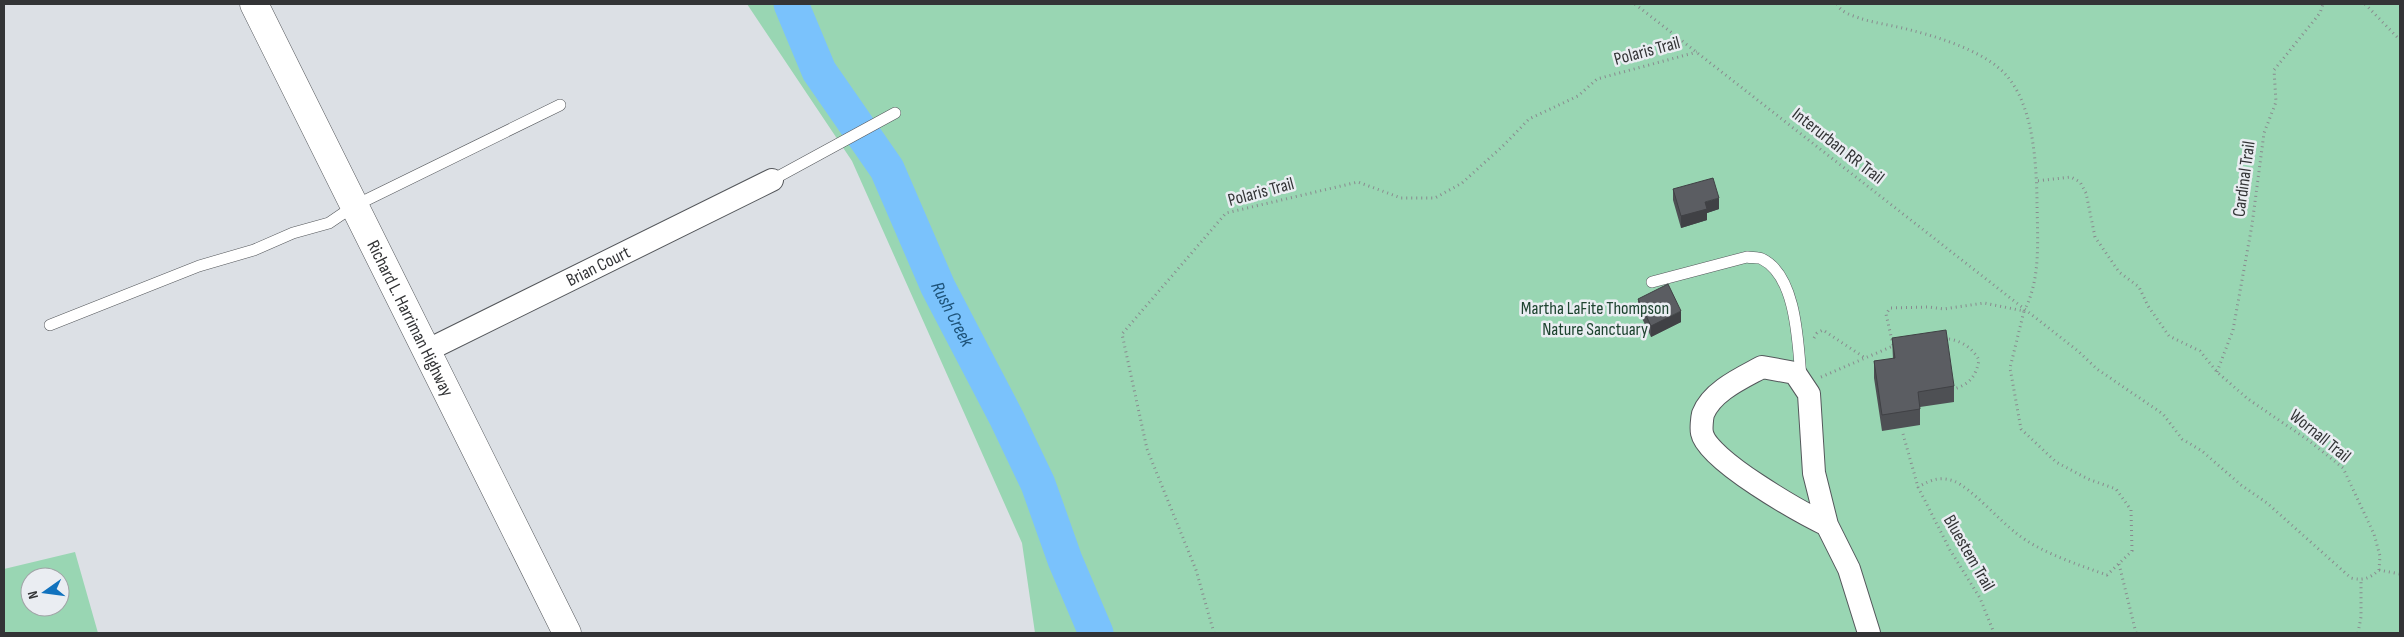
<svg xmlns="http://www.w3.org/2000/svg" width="2404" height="637" viewBox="0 0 2404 637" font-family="'Sofia Sans Condensed',sans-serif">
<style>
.green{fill:#99d6b3;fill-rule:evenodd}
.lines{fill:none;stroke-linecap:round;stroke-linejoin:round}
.river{stroke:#7ac2fc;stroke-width:35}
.lane-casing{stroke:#54575b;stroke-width:12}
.street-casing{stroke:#54575b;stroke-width:24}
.secondary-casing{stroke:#54575b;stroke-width:29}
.path{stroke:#888b8e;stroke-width:3;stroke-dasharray:1 4;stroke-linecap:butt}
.lane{stroke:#fff;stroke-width:11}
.street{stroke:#fff;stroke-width:22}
.secondary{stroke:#fff;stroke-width:28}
.wall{fill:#4e5054}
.shaded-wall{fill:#404145}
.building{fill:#5b5d62;stroke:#404145}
.labels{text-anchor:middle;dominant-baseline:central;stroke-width:5;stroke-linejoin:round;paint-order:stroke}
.street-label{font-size:18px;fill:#333436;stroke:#eaedf2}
.park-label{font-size:18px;fill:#1d432f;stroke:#eaedf2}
.water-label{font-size:19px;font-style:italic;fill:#1d5278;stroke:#eaedf2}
</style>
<rect width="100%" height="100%" fill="#dce0e5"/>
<path class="green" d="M747,4H2400V633H1035L1022,543L852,161Z
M75,552L98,633H4V569ZM30,577H60V607H30Z"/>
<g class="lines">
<path class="river" id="s1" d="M791,4L819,71L887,169L938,287L1007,419L1038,484L1065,560L1096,633"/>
<g class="lane-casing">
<path id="lane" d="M772,180L895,113
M1652,282L1747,257C1752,258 1758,257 1762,259C1797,276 1798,345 1801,378
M50,325L199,266L254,250L293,233L329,223L354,206L560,105"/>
</g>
<g class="street-casing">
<g id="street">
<path id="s2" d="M426,351L772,180"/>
<path d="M1827,525C1802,513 1707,460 1702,433C1701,429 1702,418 1703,414C1712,391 1742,378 1762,367L1795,373L1809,394L1814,473L1827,525L1849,569L1869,633"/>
</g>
</g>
<g class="secondary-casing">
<g id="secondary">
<path id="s3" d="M254,4L567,633"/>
</g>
</g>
<path class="path" d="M1635,4L2078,351L2097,369L2163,414L2182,439L2202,451L2241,485L2267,503L2351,578C2364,581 2370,578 2379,570L2380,556L2374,534L2343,468L2308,440L2248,399L2217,372L2200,351L2169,336L2148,306L2139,287L2119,272L2095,237L2086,193L2080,182L2071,177L2036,181
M1837,4C1841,13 1854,16 1862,19C1879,24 1897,26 1914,31C1942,38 1987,53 2006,75C2033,105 2036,160 2037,198C2037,235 2042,278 2024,311
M2365,4L2400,40
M1814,338L1817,333L1823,330L1865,358
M1944,339C1958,338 1973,348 1979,360C1976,376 1970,384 1954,389
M1893,345L1886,314L1890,308L1929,307L1944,309L1984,303L2024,311L2010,368L2021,429L2056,462L2088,479L2116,489L2131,510L2132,551L2107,575C2079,565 2039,552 2016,533C2000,521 1971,488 1954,481C1939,476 1931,480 1918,487
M2217,372L2233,330L2252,225L2264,133L2276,102L2274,70L2320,13L2323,4
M1821,377L1893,346
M1903,434L1918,487L1950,550L1980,598L1994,633
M2119,564L2136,633
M2379,570L2400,574
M1214,633L1196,570L1147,449L1122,334L1226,213L1358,182L1401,198H1435L1462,183L1504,145L1529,119L1578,96L1597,79L1697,52
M2358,633L2361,617V580"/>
<use href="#lane" class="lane"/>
<use href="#street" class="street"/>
<use href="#secondary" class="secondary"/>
</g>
<path class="wall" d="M1673,189L1719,209L1707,213V220L1681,228L1673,200Z
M1638,299L1681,322L1651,337L1638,310Z
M1892,338L1954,386V402L1920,407V425L1882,431L1874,378V361L1893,359Z"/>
<path class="shaded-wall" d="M1719,198V209L1707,213V220L1681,228V216L1705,202Z
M1681,311V322L1651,337V326Z"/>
<path class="building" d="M1713,178L1719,198L1705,202L1707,209L1681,216L1673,189Z
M1668,284L1681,311L1651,326L1638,299Z
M1946,330L1954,386L1918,392L1920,409L1882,415L1874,361L1895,358L1892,338Z"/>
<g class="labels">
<g class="street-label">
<text transform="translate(1647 51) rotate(-15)">Polaris Trail</text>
<text transform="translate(1838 146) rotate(38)">Interurban RR Trail</text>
<text transform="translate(2244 179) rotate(-82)">Cardinal Trail</text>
<text transform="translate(1261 192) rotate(-15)">Polaris Trail</text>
<text stroke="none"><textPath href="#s2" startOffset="192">Brian Court</textPath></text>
<text stroke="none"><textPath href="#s3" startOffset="351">Richard L. Harriman Highway</textPath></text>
<text transform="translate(2320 436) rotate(39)">Wornall Trail</text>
<text transform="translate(1969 553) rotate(60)">Bluestem Trail</text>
</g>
<g class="park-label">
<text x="1595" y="308">Martha LaFite Thompson<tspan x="1595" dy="21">Nature Sanctuary</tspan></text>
</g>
<g class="water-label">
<text stroke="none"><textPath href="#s1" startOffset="351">Rush Creek</textPath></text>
</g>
</g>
<rect width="2404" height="637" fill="none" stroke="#333436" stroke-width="10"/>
<g transform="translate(45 592) rotate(256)"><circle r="24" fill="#eaedf2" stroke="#a1a3a7"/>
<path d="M0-4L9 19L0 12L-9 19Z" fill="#1172be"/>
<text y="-8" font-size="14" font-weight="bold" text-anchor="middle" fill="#333436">N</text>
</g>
</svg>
